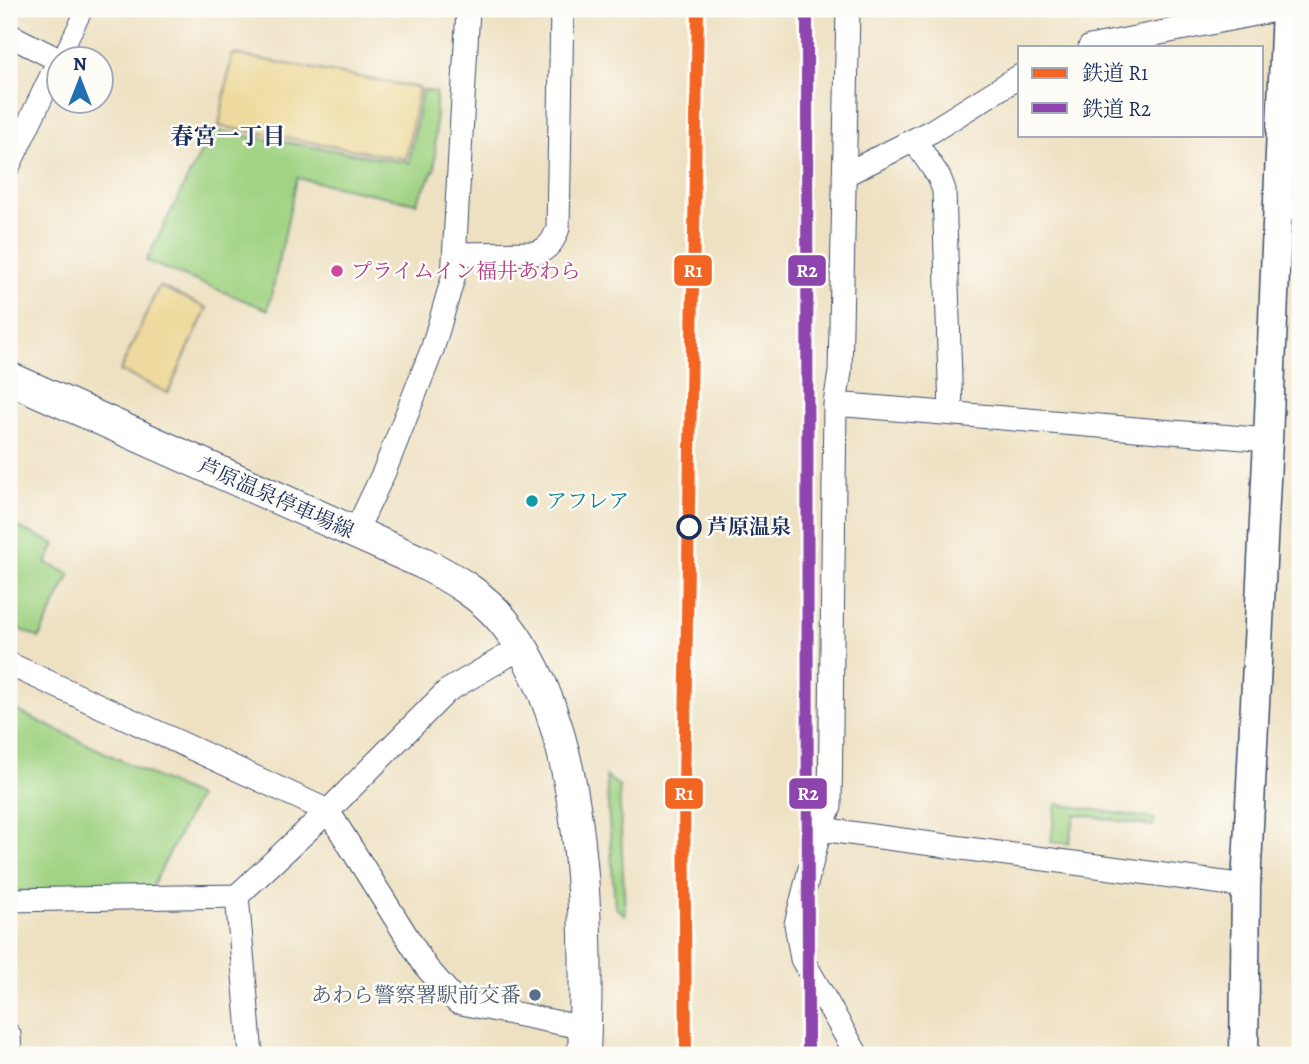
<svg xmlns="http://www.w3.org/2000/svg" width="1309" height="1064" viewBox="0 0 1309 1064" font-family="Alegreya,'Noto Serif JP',serif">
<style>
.green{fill:#a0d383;stroke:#5e8170;stroke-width:2}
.sand{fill:#eeda9e;stroke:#84847e;stroke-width:2}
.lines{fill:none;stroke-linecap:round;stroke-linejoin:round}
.pedestrian-casing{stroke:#3b4a6d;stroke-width:18}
.minor-casing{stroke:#3b4a6d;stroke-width:25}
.tertiary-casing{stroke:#3b4a6d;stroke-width:31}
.secondary-casing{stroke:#3b4a6d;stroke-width:34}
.pedestrian{stroke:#fff;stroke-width:16}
.minor{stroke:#fff;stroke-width:23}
.tertiary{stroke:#fff;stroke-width:28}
.secondary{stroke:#fff;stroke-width:32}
.rail-1-casing{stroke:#fdfcf7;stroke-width:18}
.rail-2-casing{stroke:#fdfcf7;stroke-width:18}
.rail-1{stroke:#f26522;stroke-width:12}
.rail-2{stroke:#8e44ad;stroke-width:12}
.hotel-dot{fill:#d1479c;stroke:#fdfcf7;stroke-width:2.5}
.culture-dot{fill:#0f9aa8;stroke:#fdfcf7;stroke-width:2.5}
.stop-dot{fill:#fdfcf7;stroke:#1b2f5e;stroke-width:3.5}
.service-dot{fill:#5c6f8a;stroke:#fdfcf7;stroke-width:2.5}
.labels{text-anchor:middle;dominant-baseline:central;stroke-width:5;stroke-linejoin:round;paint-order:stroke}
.hotel-label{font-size:21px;fill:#b23c85;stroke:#fdfcf7;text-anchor:start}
.street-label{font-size:21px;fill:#1b2f5e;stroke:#fdfcf7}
.culture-label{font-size:21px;fill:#0d838f;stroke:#fdfcf7;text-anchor:start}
.stop-label{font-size:21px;font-weight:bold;fill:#1b2f5e;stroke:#fdfcf7;text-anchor:start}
.service-label{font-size:21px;fill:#4e5e75;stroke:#fdfcf7;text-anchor:end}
.neighbourhood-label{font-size:23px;font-weight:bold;fill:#1b2f5e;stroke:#fdfcf7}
.line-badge{stroke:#fdfcf7;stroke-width:2.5}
.badge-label{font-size:19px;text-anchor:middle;font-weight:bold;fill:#fff}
</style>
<rect width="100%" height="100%" fill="#fdfcf7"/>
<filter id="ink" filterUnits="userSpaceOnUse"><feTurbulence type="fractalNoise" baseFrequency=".0143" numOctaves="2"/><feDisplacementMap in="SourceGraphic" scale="14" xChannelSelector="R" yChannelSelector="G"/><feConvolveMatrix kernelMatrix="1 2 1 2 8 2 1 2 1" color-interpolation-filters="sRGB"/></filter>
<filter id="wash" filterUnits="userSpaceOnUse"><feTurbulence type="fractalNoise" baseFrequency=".00686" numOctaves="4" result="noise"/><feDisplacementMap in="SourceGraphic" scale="28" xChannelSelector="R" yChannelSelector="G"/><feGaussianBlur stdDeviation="1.57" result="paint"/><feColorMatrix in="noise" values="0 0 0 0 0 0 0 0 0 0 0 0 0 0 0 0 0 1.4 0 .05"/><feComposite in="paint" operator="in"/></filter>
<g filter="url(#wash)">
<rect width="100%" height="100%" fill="#eee1c2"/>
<path class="green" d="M422,90L436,92L435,168L416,203L297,178L268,310L146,261L212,130L409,163Z
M9,523L55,544L46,563L70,574L39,638L9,624Z
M9,707L198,797L150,891H9Z
M606,776L619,786L625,915L615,907Z
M1056,804L1154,819L1153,826L1075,814L1069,844L1051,842Z"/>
<path class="sand" d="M232,54L419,88L406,159L219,126Z
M159,286L207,308L168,393L120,371Z"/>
</g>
<g filter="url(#ink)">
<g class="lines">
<g class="pedestrian-casing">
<path id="pedestrian" d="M59,60L85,9"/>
</g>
<g class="minor-casing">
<path id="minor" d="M848,9L840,372L835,404L830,807L820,829L796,924L802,959L857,1055
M9,35L59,60L9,165
M1090,47L1280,9
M914,140L939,177L944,190L951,412
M844,175L932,131L1020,76
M1277,207L1300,209
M456,254L536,253C549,249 554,240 558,228L562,9
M835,404L1268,440
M355,533L384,472L432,350L453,278L468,9
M9,664L328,811L447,691L522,647
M820,829L1246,886
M9,900L237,896
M9,1035L10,1055
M251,1055L237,896L328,811L426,967L457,1002L585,1028"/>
</g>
<g class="tertiary-casing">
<path id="tertiary" d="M1244,1055L1246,886L1268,440L1286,9"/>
</g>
<g class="secondary-casing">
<path id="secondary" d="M9,378L423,563C454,579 482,595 504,622C588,726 589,927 584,1055"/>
</g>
<use href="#pedestrian" class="pedestrian"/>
<use href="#minor" class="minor"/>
<use href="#tertiary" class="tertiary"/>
<use href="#secondary" class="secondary"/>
<g class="rail-1-casing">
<path id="rail-1" d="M686,1055L684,787L698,9"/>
</g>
<g class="rail-2-casing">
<path id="rail-2" d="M807,9L808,1055"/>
</g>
<use href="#rail-1" class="rail-1"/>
<use href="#rail-2" class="rail-2"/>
</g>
</g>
<circle class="hotel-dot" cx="337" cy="271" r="7"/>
<circle class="culture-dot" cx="532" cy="501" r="7"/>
<circle class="stop-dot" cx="689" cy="527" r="11"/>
<circle class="service-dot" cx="535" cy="995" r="7"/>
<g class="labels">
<g class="hotel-label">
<text x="351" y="271">プライムイン福井あわら</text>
</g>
<g class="street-label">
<text transform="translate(276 498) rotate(24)">芦原温泉停車場線</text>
</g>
<g class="culture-label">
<text x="546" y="501">アフレア</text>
</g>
<g class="stop-label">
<text x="707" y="527">芦原温泉</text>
</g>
<g class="service-label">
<text x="521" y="995">あわら警察署駅前交番</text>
</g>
<g class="neighbourhood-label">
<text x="228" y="136">春宮一丁目</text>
</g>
</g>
<g class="line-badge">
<rect x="673" y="254" width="40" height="33" rx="7" fill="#f26522"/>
<rect x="787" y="254" width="40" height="33" rx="7" fill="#8e44ad"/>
<rect x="664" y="777" width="40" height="33" rx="7" fill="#f26522"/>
<rect x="788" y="777" width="40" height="33" rx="7" fill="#8e44ad"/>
</g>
<g class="badge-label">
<text x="693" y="277">R1</text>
<text x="807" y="277">R2</text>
<text x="684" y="800">R1</text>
<text x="808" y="800">R2</text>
</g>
<rect width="1309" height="1064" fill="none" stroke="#fdfcf7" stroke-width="35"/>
<rect x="1018" y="46" width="245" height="91" fill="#fdfcf7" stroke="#a3aaba" stroke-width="2"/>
<rect x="1032" y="68" width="35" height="10" fill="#f26522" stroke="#a3aaba" stroke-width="2"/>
<text x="1082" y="80" font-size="21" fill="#1b2f5e">鉄道 R1</text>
<rect x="1032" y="103" width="35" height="10" fill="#8e44ad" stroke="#a3aaba" stroke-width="2"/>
<text x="1082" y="116" font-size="21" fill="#1b2f5e">鉄道 R2</text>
<g transform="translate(80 80)"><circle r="33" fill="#fdfcf7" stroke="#a3aaba" stroke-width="2"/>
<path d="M0-5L12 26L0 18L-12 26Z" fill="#1f6fb2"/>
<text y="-10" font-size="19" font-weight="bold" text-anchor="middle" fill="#1b2f5e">N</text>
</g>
</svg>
